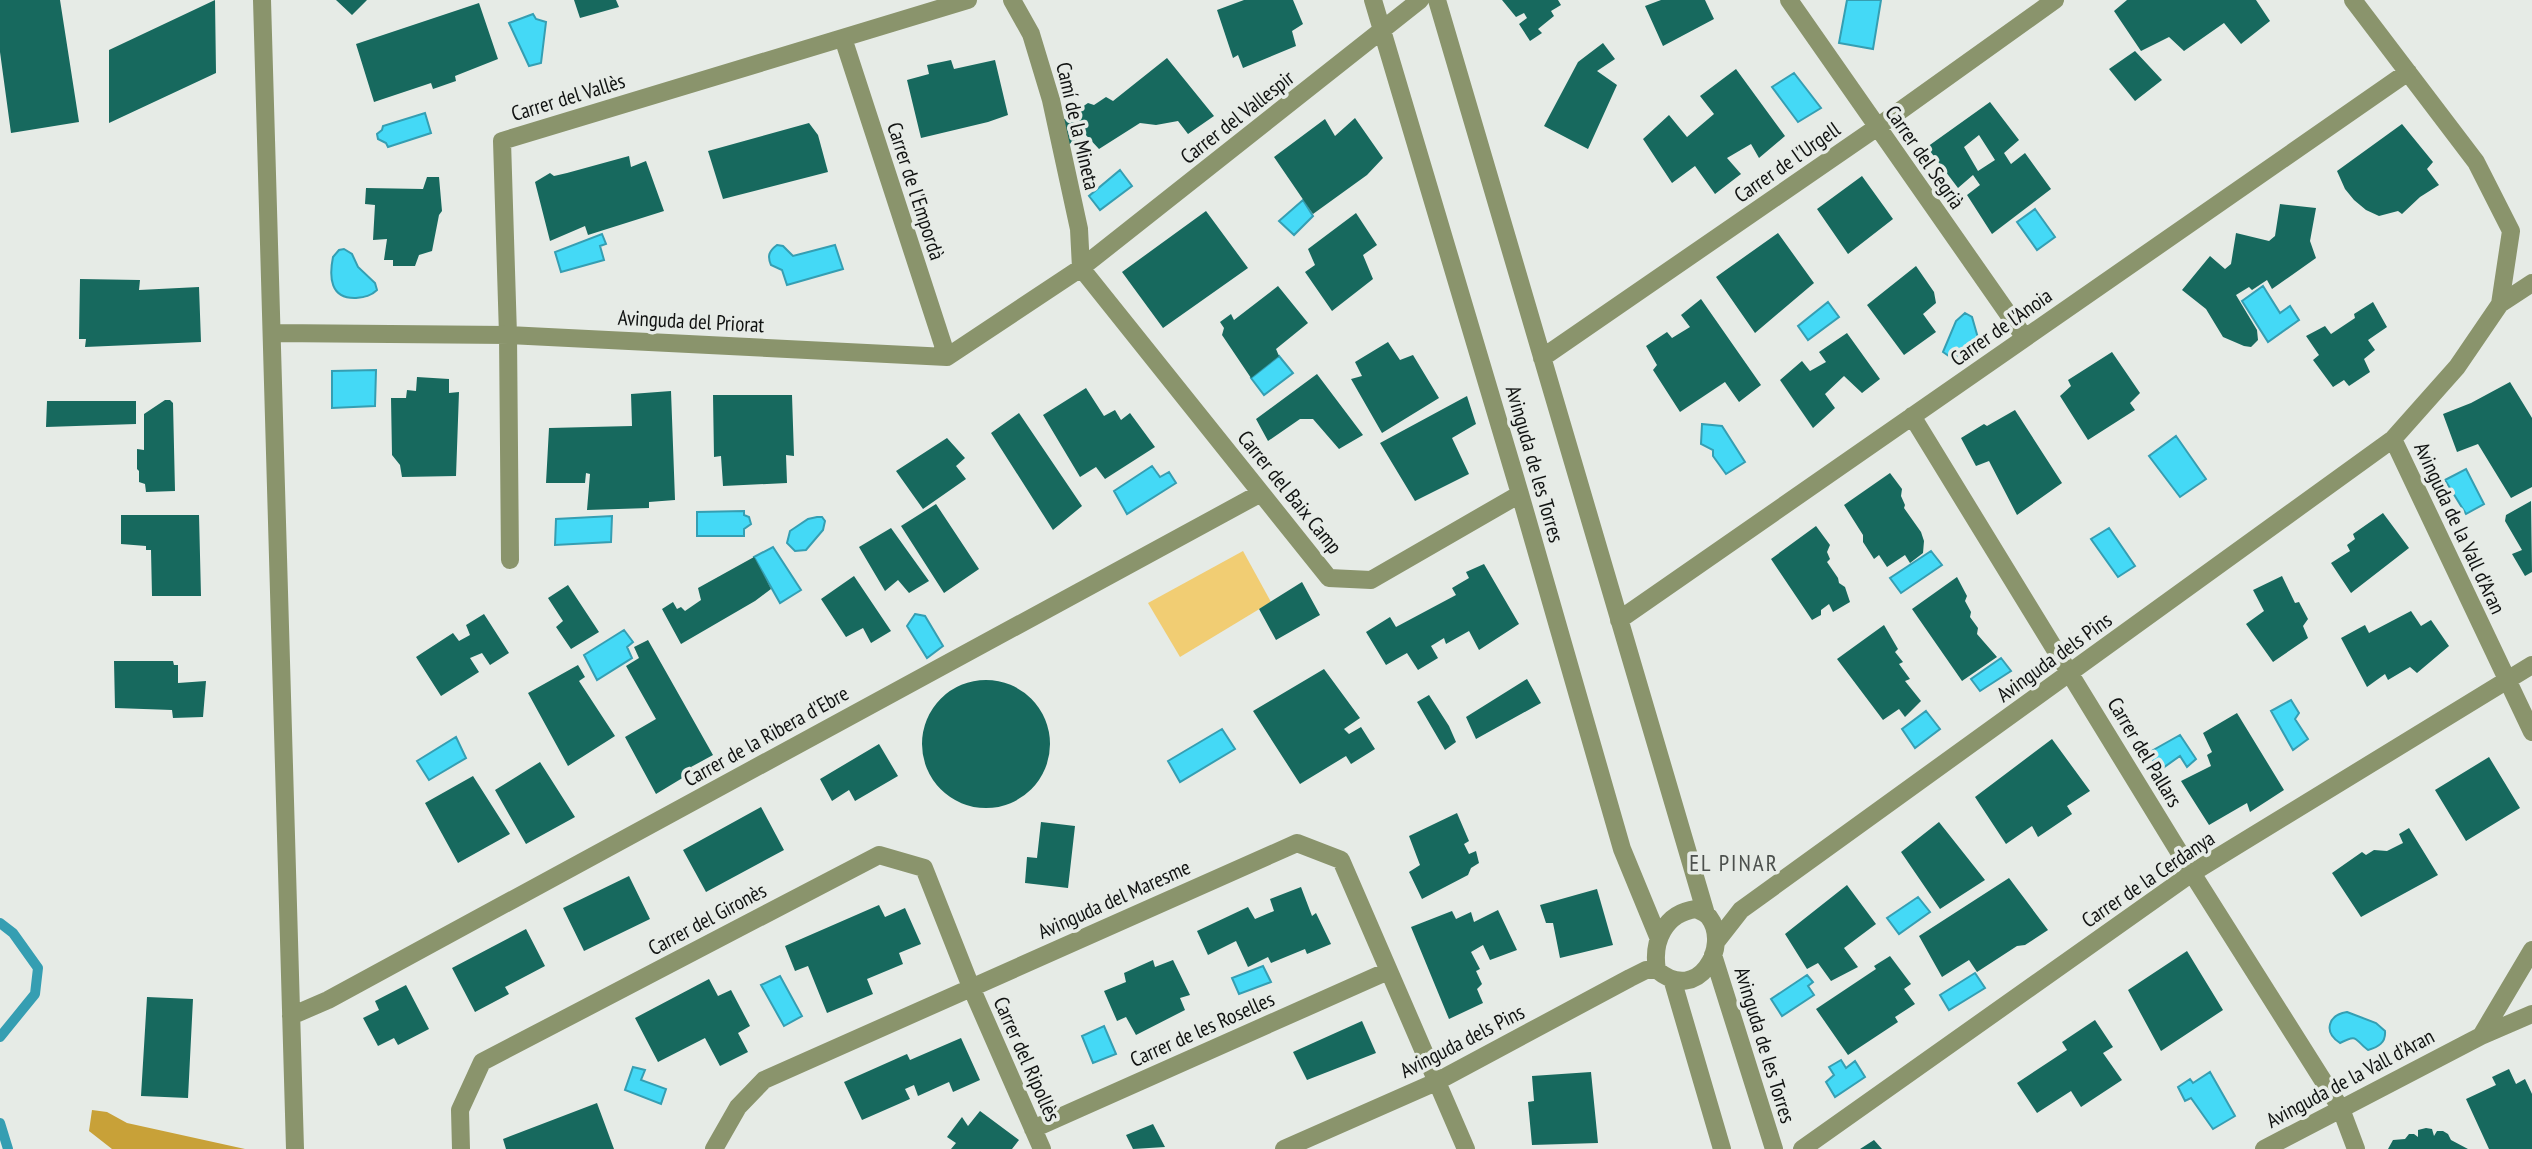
<svg xmlns="http://www.w3.org/2000/svg" width="2532" height="1149" viewBox="0 0 2532 1149" font-family="'PT Sans Narrow',sans-serif">
<style>
.green{fill:#f1cd73}
.forest{fill:#c8a138}
.water{fill:#44d9f6;stroke:#359eb2;stroke-width:2}
.lines{fill:none;stroke-linecap:round;stroke-linejoin:round}
.stream{stroke:#359eb2;stroke-width:10}
.building{fill:#17695e;fill-rule:evenodd}
.minor{stroke:#8a946c;stroke-width:18}
.labels{text-anchor:middle;dominant-baseline:central;stroke-width:7;stroke-linejoin:round;paint-order:stroke}
.street-label{font-size:21px;fill:#111312;stroke:#e6ebe6}
.neighbourhood-label{font-size:23px;letter-spacing:2px;fill:#4c504d;stroke:#e6ebe6}
</style>
<rect width="100%" height="100%" fill="#e6ebe6"/>
<path class="green" d="M1243,551L1271,602L1180,657L1148,603Z"/>
<path class="forest" d="M92,1110L107,1112L127,1123L245,1149H112L89,1131Z"/>
<path class="water" d="M1847,0H1881L1873,49L1839,43Z
M533,14L536,19L546,22L541,63L529,66L509,23Z
M1794,73L1821,108L1798,122L1772,87Z
M425,113L431,133L388,147L386,143L378,139L377,134L382,130L383,126Z
M1120,170L1132,186L1100,210L1089,196Z
M1303,200L1313,216L1294,235L1279,221Z
M2035,209L2055,237L2037,250L2017,222Z
M602,234L606,244L600,246L604,260L561,272L555,252Z
M777,245L783,246L793,256L835,245L843,269L787,285L782,270L771,265C767,256 769,251 777,245Z
M344,249L352,254L358,267L375,283L377,290C371,296 365,297 356,298C330,299 329,277 333,257L339,250Z
M2263,286L2280,313L2290,306L2299,320L2268,342L2242,301Z
M1828,302L1839,317L1808,340L1798,326Z
M1965,313L1972,317L1978,338L1953,359L1943,352L1956,321Z
M1279,356L1293,373L1264,395L1251,378Z
M376,370L375,406L332,408V371Z
M1702,424L1722,426L1745,462L1726,474L1713,456V450L1701,444Z
M2176,436L2206,479L2180,497L2149,456Z
M1152,466L1160,477L1169,472L1176,483L1127,514L1114,491Z
M2466,469L2484,504L2466,514L2445,480Z
M744,511V515L749,517L751,524L744,529V536H697V512Z
M612,516L611,542L555,545L556,519Z
M817,517H822L825,521L823,530L806,550L795,551L787,543L790,531L808,519Z
M2109,528L2135,566L2118,577L2091,539Z
M773,547L801,590L780,603L754,557Z
M1931,551L1942,565L1901,593L1890,578Z
M915,614L925,616L943,646L927,658L907,626Z
M624,630L633,642L627,647L632,658L597,680L584,655Z
M2001,658L2011,671L1980,691L1971,679Z
M2291,700L2299,713L2295,719L2308,739L2293,750L2271,711Z
M1926,711L1940,729L1915,748L1902,729Z
M1222,729L1235,749L1180,782L1168,761Z
M2180,735L2196,759L2187,767L2180,756L2160,770L2148,753Z
M456,737L466,758L429,780L417,761Z
M1918,897L1930,912L1899,934L1887,918Z
M1263,966L1271,982L1239,994L1232,978Z
M1975,973L1985,988L1949,1010L1940,995Z
M1807,975L1813,982L1808,986L1814,995L1782,1016L1771,999Z
M780,976L802,1016L784,1026L761,985Z
M2347,1012L2376,1023L2385,1031C2386,1043 2378,1047 2368,1050C2354,1040 2359,1033 2340,1043C2323,1032 2328,1015 2347,1012Z
M1104,1026L1116,1054L1093,1063L1082,1036Z
M1841,1060L1846,1068L1855,1061L1865,1077L1835,1097L1826,1082L1834,1075L1829,1067Z
M633,1067L645,1070L641,1080L666,1089L661,1104L625,1090Z
M2210,1072L2235,1116L2213,1129L2191,1098L2185,1101L2178,1087L2190,1079L2193,1083Z"/>
<g class="lines">
<path class="stream" d="M0,923L13,933L38,968L35,994L0,1037
M0,1123L8,1149"/>
</g>
<path class="building" d="M0,0H60L79,122L11,133L0,52Z
M215,0L216,73L109,123V50Z
M336,0H367L352,15Z
M574,0H616L619,7L580,18Z
M1244,0H1293L1303,24L1292,31L1296,46L1243,68L1238,55L1233,58L1217,10Z
M1502,0H1558L1561,5L1551,11L1554,16L1538,29L1542,33L1530,41L1519,24L1527,18L1524,13L1516,17Z
M1661,0H1705L1714,19L1663,46L1645,6Z
M2127,0H2256L2270,21L2241,44L2224,23L2184,51L2169,37L2141,51L2114,11Z
M479,3L498,59L455,76L456,81L433,89L431,83L374,102L356,44Z
M1603,43L1615,59L1597,71L1617,85L1588,149L1544,126L1578,62Z
M2135,51L2162,80L2135,101L2109,69Z
M1167,58L1214,116L1188,134L1178,121L1156,125L1140,123L1099,149L1085,134L1068,145L1060,122L1088,103L1094,105L1106,97L1113,101Z
M951,60L954,69L995,60L1008,115L988,122L921,138L907,80L929,74L927,65Z
M1736,69L1785,136L1759,158L1751,144L1727,158L1741,174L1715,194L1695,166L1672,183L1643,139L1669,115L1687,137L1714,114L1700,96Z
M1990,102L2019,140L2004,153L2011,164L2025,153L2051,189L1992,234L1967,195L1980,185L1973,175L1958,188L1927,147ZM1979,135L1995,160L1978,171L1964,147Z
M1355,118L1383,158L1367,175L1313,214L1274,157L1325,119L1335,136Z
M809,123L818,135L828,172L723,199L708,151Z
M2402,124L2433,162L2427,169L2439,185L2420,197L2402,214L2398,211L2379,216L2366,210L2354,200L2345,189L2337,171Z
M629,156L631,167L646,161L664,211L588,235L585,226L550,241L535,182L550,173L554,176L567,173Z
M1862,176L1893,219L1848,254L1817,209Z
M427,177H439L442,211L439,215L432,251L419,255L415,266H393V260H384L387,239L373,240L375,205L365,204L366,188L423,189Z
M2280,204L2316,208L2310,241L2316,258L2272,289L2267,280L2252,290L2249,287L2236,295L2257,330L2258,340L2251,347L2244,346L2223,337L2206,309L2182,290L2210,256L2225,269L2231,264L2236,233L2269,241L2275,236Z
M1206,211L1248,268L1163,328L1122,272Z
M1356,213L1377,245L1363,255L1373,279L1332,311L1305,272L1315,265L1308,249Z
M1778,233L1814,283L1755,333L1716,277Z
M1916,266L1934,292L1936,303L1923,314L1936,332L1904,355L1867,305Z
M80,279L140,280L139,290L199,287L201,342L85,347L86,339H79Z
M1278,286L1308,323L1276,349L1279,356L1251,378L1222,335L1224,328L1220,322L1231,314L1234,320Z
M1701,299L1761,385L1739,402L1725,382L1680,412L1653,370L1657,365L1646,346L1667,332L1672,338L1690,327L1681,315Z
M2373,302L2387,327L2368,340L2375,350L2364,359L2370,372L2349,386L2344,380L2333,387L2313,360L2319,355L2306,336L2325,326L2331,334L2355,318L2354,314Z
M1847,333L1880,379L1862,393L1844,376L1825,394L1835,408L1813,428L1780,380L1802,361L1810,371L1826,362L1819,352Z
M1388,342L1400,360L1413,355L1439,398L1382,433L1351,379L1362,376L1355,362Z
M2112,352L2140,393L2130,403L2135,410L2088,440L2060,396L2071,386L2068,380Z
M1317,374L1363,435L1339,449L1313,419H1300L1268,441L1256,419Z
M417,377L449,379V393L459,392L456,476L402,477L400,465L392,455L391,398H406L407,390L416,391Z
M2510,382L2532,418V487L2511,498L2478,444L2457,452L2443,414L2471,403Z
M1086,388L1104,416L1115,410L1121,420L1130,413L1155,447L1105,479L1096,467L1080,477L1043,415Z
M671,391L675,500L649,502V508L587,510L590,474L586,473L585,483H546L549,428L632,426L631,394Z
M713,395H792L794,456L786,455L787,483L723,486L721,456L714,457Z
M1467,396L1476,424L1452,438L1469,474L1415,501L1380,443Z
M165,400H170L173,403L175,491L146,492L145,484L139,482V471L137,469V449L144,450V414Z
M47,401H136V424L46,427Z
M2015,410L2062,483L2017,515L1989,461L1976,466L1961,438L1984,424L1987,426Z
M1019,413L1082,506L1053,530L991,433Z
M947,438L965,458L956,466L966,479L923,509L896,471Z
M1890,473L1902,489L1901,496L1905,505L1904,508L1921,532L1924,541L1923,553L1910,563L1905,555L1887,567L1879,555L1874,559L1863,542V535L1844,505Z
M2531,501L2532,572L2525,576L2512,554L2522,550L2505,521L2506,515Z
M936,504L979,569L944,593L901,526Z
M2383,513L2409,548L2351,593L2331,563L2350,551L2347,545L2355,539L2353,534Z
M121,515H199L201,596H152L151,550H146V546L121,544Z
M1816,526L1830,545L1827,552L1830,559L1827,562L1838,578L1839,583L1845,587L1850,602L1833,612L1829,604L1821,610V615L1812,620L1771,559Z
M891,528L929,581L909,593L898,580L885,591L859,547Z
M754,557L771,589L755,601L681,644L662,609L673,602L677,609L681,607L685,611L701,600L698,588Z
M1484,564L1519,624L1479,650L1469,631L1446,644L1444,638L1431,646L1438,658L1418,670L1407,653L1386,665L1366,632L1390,617L1396,627L1456,595L1452,588L1469,578L1466,572Z
M854,576L891,631L871,643L863,628L846,637L821,599Z
M2282,576L2295,603L2299,602L2308,619L2303,626L2308,638L2273,662L2246,624L2264,611L2253,590Z
M1957,577L1967,596L1965,601L1971,612L1970,617L1978,628L1977,634L1997,657L1962,681L1912,609Z
M1302,582L1320,615L1276,640L1259,609Z
M568,585L599,632L571,649L556,627L563,621L548,598Z
M2411,611L2421,626L2431,620L2449,646L2417,673L2410,667L2388,680L2385,674L2367,687L2341,638L2365,625L2369,633Z
M484,614L509,653L490,665L482,653L470,658L479,672L441,696L416,657L453,633L459,641L470,635L466,625Z
M1884,625L1898,649L1895,652L1903,662L1899,664L1910,679L1905,681L1921,701L1905,717L1899,709L1883,720L1837,659Z
M648,640L713,755L691,767L694,771L656,794L625,737L656,719L626,666L639,658L634,647Z
M114,661H173L174,665H178V683L206,681L203,717L173,718L172,710L115,708Z
M578,665L585,677L579,681L615,736L568,766L528,693Z
M1324,669L1360,718L1344,729L1349,734L1361,727L1375,749L1351,764L1346,756L1300,784L1253,711Z
M1527,679L1541,703L1476,739L1466,717Z
M922 744a64 64 0 1 1 128 0a64 64 0 1 1-128 0Z
M1429,695L1449,726L1456,742L1445,750L1417,702Z
M2237,713L2284,790L2250,812L2247,803L2209,825L2181,781L2211,766L2207,755L2212,752L2203,733Z
M2052,739L2090,791L2067,806L2072,814L2038,837L2032,826L2006,844L1975,797Z
M879,744L898,776L855,801L849,790L832,801L820,779Z
M2489,757L2520,808L2466,841L2435,790Z
M540,762L575,817L526,844L495,790Z
M473,776L510,834L458,863L425,803Z
M761,807L784,850L706,892L683,850Z
M1457,813L1469,841L1464,844L1469,854L1476,851L1479,863L1471,868L1468,875L1422,899L1409,872L1420,865L1409,836Z
M1041,822L1075,826L1068,888L1025,883L1027,857L1037,858Z
M1939,822L1985,880L1940,909L1901,852Z
M2409,828L2438,875L2361,917L2332,873L2362,852L2366,855L2374,850L2387,851L2403,843L2399,834Z
M629,876L650,919L584,951L563,908Z
M2009,878L2048,930L2025,945L2017,946L1977,972L1969,960L1942,977L1919,936Z
M1847,885L1876,924L1844,948L1858,967L1831,981L1818,963L1807,969L1785,934Z
M1301,887L1312,916L1316,913L1331,944L1307,954L1305,949L1271,963L1268,957L1248,967L1236,941L1208,955L1197,931L1248,907L1255,919L1274,911L1270,899Z
M1597,889L1613,945L1560,958L1553,923H1546L1540,905Z
M879,905L885,917L905,908L921,944L899,953L903,964L867,979L873,994L827,1013L808,966L795,971L785,946Z
M1498,910L1517,950L1490,960L1483,945L1471,952L1480,969L1476,971L1482,984L1477,989L1483,1003L1449,1019L1411,927L1452,911L1456,919L1471,912L1474,922Z
M526,929L545,966L505,987L509,994L475,1012L452,968Z
M2187,951L2223,1010L2161,1051L2128,990Z
M1890,956L1911,984L1904,989L1915,1004L1895,1017L1898,1022L1848,1055L1816,1009L1876,969L1874,966Z
M1153,960L1155,967L1173,960L1190,995L1180,998L1185,1010L1136,1035L1126,1017L1117,1021L1104,991L1126,982L1124,973Z
M709,979L718,996L731,990L750,1026L738,1033L748,1052L720,1066L705,1038L658,1062L635,1018Z
M406,985L429,1029L398,1045L394,1038L378,1046L363,1018L379,1010L375,1001Z
M147,997L193,999L188,1098L141,1096Z
M2095,1020L2113,1047L2103,1053L2122,1080L2081,1107L2071,1091L2037,1113L2017,1083L2067,1050L2062,1042Z
M1362,1021L1376,1053L1307,1080L1293,1052Z
M961,1038L980,1080L953,1092L949,1082L918,1096L914,1085L905,1089L910,1099L862,1120L844,1082L907,1054L910,1060Z
M2509,1069L2516,1084L2525,1079L2532,1094V1149H2489L2466,1099L2496,1085L2492,1077Z
M1591,1072L1598,1143L1532,1145L1528,1102L1534,1101L1532,1076Z
M597,1103L614,1149H506L503,1139Z
M980,1111L1019,1140L1012,1149H951L956,1143L947,1137L962,1117L968,1126Z
M1153,1124L1165,1147L1133,1149L1126,1135Z
M2426,1128L2432,1129L2434,1136L2437,1131H2443L2448,1134L2451,1140L2468,1149H2388L2393,1140L2405,1139L2409,1134H2414L2418,1137V1130Z
M1874,1140L1882,1149H1860Z"/>
<g class="lines">
<path class="minor" d="M262,0L295,1149
M1012,0L1031,34L1051,100L1079,229L1081,268
M1373,0L1520,494L1622,849L1659,939
M1437,0L1706,914
M1789,0L2025,338
M2353,0L2476,162L2511,231L2500,304L2457,367L2393,439L2532,732
M843,38L947,357
M1081,268L1329,578L1371,580L1520,494
M2500,304L2532,283
M273,333L508,335L947,357L1081,268L1420,0
M1542,358L1876,128L2055,0
M1912,416L2192,873L2341,1109L2356,1149
M510,560L508,335L502,141L968,0
M1619,620L2408,72
M1696,909C1700,911 1706,913 1709,917C1731,946 1698,1005 1657,970C1652,941 1665,913 1696,909Z
M1716,942L1741,910L2393,439
M1713,955L1774,1149
M1673,982L1722,1149
M291,1016L328,1000L1261,493
M2481,1036L2532,1014
M1033,1129L1388,971
M461,1149L460,1110L482,1062L879,855L924,868L971,987L1042,1149
M714,1149L738,1107L764,1080L1297,843L1341,860L1466,1149
M1284,1149L1436,1082L1630,978L1646,970H1657
M1802,1149L2192,873L2532,665
M2264,1149L2481,1036L2532,950"/>
</g>
<g class="labels">
<g class="street-label">
<text transform="translate(568 97) rotate(-17)">Carrer del Vallès</text>
<text transform="translate(1237 117) rotate(-38)">Carrer del Vallespir</text>
<text transform="translate(1078 126) rotate(77)">Camí de la Mineta</text>
<text transform="translate(1925 157) rotate(55)">Carrer del Segrià</text>
<text transform="translate(1787 162) rotate(-35)">Carrer de l'Urgell</text>
<text transform="translate(916 191) rotate(72)">Carrer de l'Empordà</text>
<text transform="translate(691 321) rotate(3)">Avinguda del Priorat</text>
<text transform="translate(2001 327) rotate(-35)">Carrer de l'Anoia</text>
<text transform="translate(1535 464) rotate(74)">Avinguda de les Torres</text>
<text transform="translate(1290 492) rotate(51)">Carrer del Baix Camp</text>
<text transform="translate(2460 528) rotate(65)">Avinguda de la Vall d'Aran</text>
<text transform="translate(2054 657) rotate(-36)">Avinguda dels Pins</text>
<text transform="translate(766 736) rotate(-29)">Carrer de la Ribera d'Ebre</text>
<text transform="translate(2145 752) rotate(59)">Carrer del Pallars</text>
<text transform="translate(2148 879) rotate(-34)">Carrer de la Cerdanya</text>
<text transform="translate(1114 899) rotate(-24)">Avinguda del Maresme</text>
<text transform="translate(707 919) rotate(-28)">Carrer del Gironès</text>
<text transform="translate(1202 1029) rotate(-24)">Carrer de les Roselles</text>
<text transform="translate(1462 1041) rotate(-27)">Avinguda dels Pins</text>
<text transform="translate(1765 1045) rotate(73)">Avinguda de les Torres</text>
<text transform="translate(1027 1059) rotate(66)">Carrer del Ripollès</text>
<text transform="translate(2350 1078) rotate(-28)">Avinguda de la Vall d'Aran</text>
</g>
<g class="neighbourhood-label">
<text x="1734" y="862">EL PINAR</text>
</g>
</g>
</svg>
